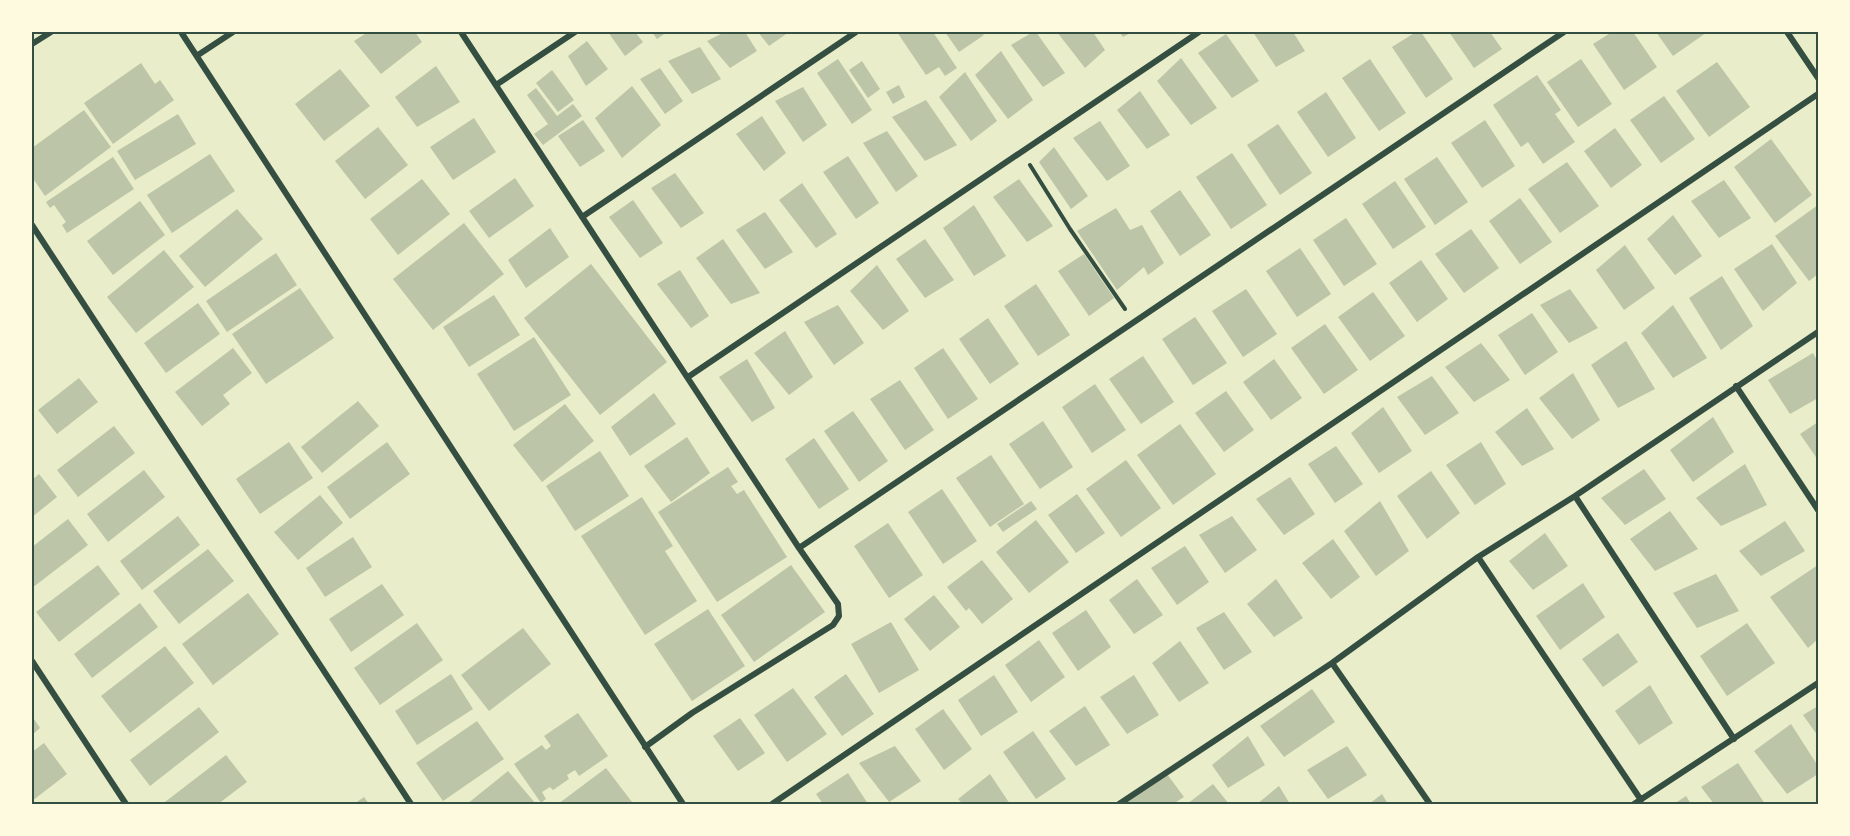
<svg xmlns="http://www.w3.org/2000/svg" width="1850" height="836" viewBox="0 0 1850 836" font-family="Karla,sans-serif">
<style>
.building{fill:#bcc5a7}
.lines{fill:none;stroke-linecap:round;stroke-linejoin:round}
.path{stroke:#344e41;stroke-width:4}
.minor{stroke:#344e41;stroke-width:6}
.neatline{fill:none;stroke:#344e41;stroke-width:2}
</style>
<rect width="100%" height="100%" fill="#e9edc9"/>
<path class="building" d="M368,32H415L422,42L381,74L354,41Z
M608,32H635L643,42L625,56Z
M652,32H667L657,39Z
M725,32H745L757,51L730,68L707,41Z
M758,32H789L769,46Z
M897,32H933L957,68L945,76L939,67L926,75Z
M945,32H981L984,35L959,52Z
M1033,32H1036L1065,73L1043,87L1011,45Z
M1057,32H1093L1105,50L1085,68Z
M1119,32H1132L1123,37Z
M1253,32H1293L1305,51L1276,67Z
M1416,32H1421L1453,79L1426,98L1392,47Z
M1449,32H1490L1502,49L1474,68Z
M1612,32H1633L1657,67L1624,90L1593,44Z
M1656,32H1705L1706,33L1673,56Z
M1226,34L1259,81L1232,98L1198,53Z
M587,41L608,69L586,86L568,56Z
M700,47L721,79L692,94L668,61Z
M1001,51L1033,100L1008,119L975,75Z
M1181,58L1217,108L1191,125L1157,81Z
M838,59L872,110L852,124L817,73Z
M1370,59L1406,113L1379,131L1342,78Z
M1581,59L1612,104L1578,127L1547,82Z
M862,61L880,89L868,98L849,70Z
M1717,62L1750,107L1709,137L1676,91Z
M141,63L155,84L160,80L174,100L113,144L84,103Z
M436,66L460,102L417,127L395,97Z
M660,68L683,101L665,114L640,79Z
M340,69L370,106L324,141L295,104Z
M552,70L574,100L558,112L536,83Z
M965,72L997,121L971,141L939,97Z
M1537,75L1561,110L1555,114L1575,142L1543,164L1528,142L1521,147L1493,105Z
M899,85L905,97L893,104L886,92Z
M632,86L661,125L622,158L595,118Z
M803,87L827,125L803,142L775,101Z
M536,88L557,116L573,104L582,116L543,145L534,134L548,124L527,95Z
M1140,91L1170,135L1147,149L1117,110Z
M1326,92L1356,138L1328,157L1297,112Z
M1664,96L1695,139L1661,163L1630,120Z
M926,100L957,145L925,161L892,117Z
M84,110L111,147L45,196L32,177V148Z
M178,114L196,144L135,180L117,151Z
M762,116L786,153L764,171L736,134Z
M474,118L496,152L453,180L430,147Z
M583,120L605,151L580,167L558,136Z
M1485,120L1515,166L1482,188L1451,143Z
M1100,121L1130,166L1107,181L1073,138Z
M1278,124L1312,173L1280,195L1247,145Z
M378,127L408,165L365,199L335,161Z
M1615,128L1642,165L1611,188L1584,151Z
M887,131L918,176L896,192L863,143Z
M1771,139L1812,195L1775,223L1734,167Z
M1054,147L1088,196L1071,209L1039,162Z
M1232,153L1267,205L1231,229L1196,177Z
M210,154L235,191L172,233L147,195Z
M848,156L879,203L856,219L823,172Z
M113,157L134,189L67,233L62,225L66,222L54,205L50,208L46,202Z
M1437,157L1468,202L1435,225L1404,179Z
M1567,162L1599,206L1560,233L1528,189Z
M675,173L704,213L681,228L651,188Z
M515,178L534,206L489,238L469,211Z
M422,179L450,214L398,255L370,219Z
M1019,179L1053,226L1027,242L993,197Z
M1724,180L1751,218L1719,238L1691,201Z
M1395,181L1426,227L1393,249L1362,204Z
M802,183L837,234L816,248L779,200Z
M1180,190L1211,235L1180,256L1150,211Z
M1520,198L1552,242L1520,264L1489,221Z
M633,200L663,243L640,258L609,217Z
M140,201L165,235L113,275L87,241Z
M974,205L1006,256L974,276L943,228Z
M1818,205V274L1809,281L1775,236Z
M1116,208L1130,230L1142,225L1164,263L1148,275L1144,267L1117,290L1077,231Z
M237,209L263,239L205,287L179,256Z
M765,212L793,252L765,269L736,230Z
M1673,215L1702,256L1675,275L1647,239Z
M1346,218L1377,264L1344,286L1313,240Z
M464,223L504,274L433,330L393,279Z
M550,228L569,257L526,288L508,260Z
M1471,229L1499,268L1464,293L1435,254Z
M723,239L760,293L731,304L696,258Z
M925,239L954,280L925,298L896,259Z
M1772,244L1797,283L1763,311L1734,269Z
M1625,245L1655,288L1624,310L1596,270Z
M1300,248L1331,294L1297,317L1266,271Z
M164,250L194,287L136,333L107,297Z
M276,253L297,285L227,332L206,301Z
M1084,254L1114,298L1089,316L1058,271Z
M1421,260L1448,299L1417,322L1389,283Z
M591,264L667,362L600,415L524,318Z
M877,265L909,311L883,330L850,291Z
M680,270L709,316L691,328L657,284Z
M1722,276L1753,326L1721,350L1689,298Z
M1036,284L1070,335L1038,356L1004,306Z
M300,288L334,338L266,384L232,334Z
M1246,289L1277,334L1243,357L1212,311Z
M1570,289L1598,328L1569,343L1540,305Z
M1373,292L1405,336L1370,361L1338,317Z
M494,295L520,335L469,367L443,327Z
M198,303L220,334L166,373L144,343Z
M838,305L864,343L834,365L804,322Z
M1673,305L1707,358L1673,378L1641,333Z
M1532,313L1558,352L1525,375L1498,335Z
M1195,317L1227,363L1193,385L1162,339Z
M988,318L1019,364L990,384L959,339Z
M1325,324L1358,370L1324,394L1291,348Z
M785,331L813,377L789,395L754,353Z
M534,337L571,395L514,431L477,374Z
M1626,341L1655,389L1618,408L1591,365Z
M1481,343L1510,380L1474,402L1445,367Z
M233,348L252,373L223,395L230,404L202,426L175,392Z
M943,348L978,399L948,419L914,368Z
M1813,353L1818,362V398L1790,414L1768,380Z
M1143,356L1174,402L1141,424L1109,379Z
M747,359L775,408L752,422L719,377Z
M1274,359L1302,398L1271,420L1243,382Z
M1573,373L1600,420L1572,439L1539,398Z
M1432,376L1459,413L1425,435L1397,397Z
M79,378L98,402L57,434L38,410Z
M900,380L934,430L905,450L870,399Z
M1095,384L1126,430L1092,453L1062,407Z
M1226,391L1254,430L1224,452L1195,413Z
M654,393L676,424L630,456L611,427Z
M358,401L379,426L322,473L301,447Z
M565,404L594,441L542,482L513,445Z
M1383,407L1412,451L1379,473L1351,433Z
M1527,408L1554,449L1522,466L1495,432Z
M853,411L888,461L859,482L824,431Z
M1713,417L1734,452L1693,482L1670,450Z
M1043,421L1073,467L1040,489L1009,444Z
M1818,422V460L1800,434Z
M1180,424L1216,474L1173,505L1137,455Z
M114,426L135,453L78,497L57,470Z
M687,437L710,473L671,502L644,466Z
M814,438L849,489L819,509L785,459Z
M289,442L313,478L260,514L236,479Z
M387,442L410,474L350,519L327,487Z
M1481,442L1506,484L1475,505L1446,465Z
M1336,446L1363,484L1335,503L1308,464Z
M600,451L629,496L575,531L546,486Z
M991,455L1024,504L990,527L956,478Z
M1126,460L1161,508L1121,537L1086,489Z
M1745,464L1767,505L1721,526L1696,498Z
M728,467L738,482L731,486L737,494L744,490L787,557L717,602L658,512Z
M1644,469L1666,499L1625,525L1601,498Z
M144,470L165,497L108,542L87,514Z
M1431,471L1460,513L1427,539L1397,496Z
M39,474L57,497L32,517V480Z
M1290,477L1315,514L1284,535L1256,499Z
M942,489L977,541L943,564L908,512Z
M1077,494L1105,533L1076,553L1048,515Z
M320,495L343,523L298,560L274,532Z
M642,497L673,546L665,551L697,601L645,635L581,536Z
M1031,501L1037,509L1003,532L997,524Z
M1380,501L1409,551L1376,576L1344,531Z
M1670,511L1698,549L1655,571L1630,539Z
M178,516L200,545L142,590L120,561Z
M1232,516L1257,550L1225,573L1199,535Z
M68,519L88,545L32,588V547Z
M1036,520L1069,562L1029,593L996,552Z
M1785,521L1805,551L1761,576L1739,551Z
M888,523L923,575L889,598L854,546Z
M1545,533L1568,566L1533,590L1509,561Z
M353,537L372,567L325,597L306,568Z
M1333,539L1360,577L1331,599L1302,563Z
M1185,546L1209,582L1177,605L1151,568Z
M208,549L234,581L179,624L153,591Z
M982,560L1013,599L982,624L969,608L966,611L947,587Z
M98,565L120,594L59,642L36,612Z
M791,565L825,612L754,662L721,615Z
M1818,565V639L1808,648L1770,597Z
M1716,574L1739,611L1697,628L1673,593Z
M1137,579L1163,615L1134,634L1109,600Z
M1276,579L1303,618L1274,637L1247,604Z
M1583,583L1605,617L1560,650L1536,616Z
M382,584L404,615L351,652L329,619Z
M248,593L279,634L213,685L182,644Z
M934,595L960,627L930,651L904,619Z
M140,603L158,627L92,678L74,654Z
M708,609L745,666L692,701L654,644Z
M1086,610L1111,647L1078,671L1052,633Z
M1224,612L1252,652L1224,670L1196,628Z
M891,622L919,670L879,693L851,644Z
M417,623L443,660L380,705L354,668Z
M1747,623L1775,663L1727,696L1700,656Z
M523,628L551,664L489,711L461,675Z
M1618,633L1638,662L1603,687L1582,659Z
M1039,640L1065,677L1031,702L1005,665Z
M1180,641L1209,683L1179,702L1152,663Z
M165,646L194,683L130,733L101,696Z
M451,674L473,709L417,745L395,711Z
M846,674L874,714L842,736L814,697Z
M994,675L1018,712L981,736L958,700Z
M1134,675L1159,715L1127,734L1100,697Z
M1650,685L1673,723L1639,745L1615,711Z
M793,688L827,734L787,762L754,715Z
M1312,689L1335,722L1284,757L1260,726Z
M1085,706L1110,745L1076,766L1049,731Z
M1818,706V736L1803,715Z
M199,707L219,732L150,786L130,760Z
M943,709L972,749L944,770L915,729Z
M578,713L608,756L579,776L575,770L567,775L569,779L553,790L550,787L542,792L546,799L541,803L514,764L542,745L546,750L551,746L544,736Z
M32,716L40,728L32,735Z
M740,718L765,753L738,771L713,736Z
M477,721L504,759L443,801L416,763Z
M1791,724L1818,766V774L1787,794L1754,751Z
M1033,731L1066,779L1036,799L1003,752Z
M1248,736L1265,765L1228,788L1212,765Z
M44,743L67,774L32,801V752Z
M895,746L921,781L889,802L859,763Z
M1347,746L1367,775L1328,799L1307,770Z
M226,755L247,782L218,804H167L165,802Z
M1738,763L1765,804H1714L1701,787Z
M606,768L632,802L629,804H558Z
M508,771L536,804H467Z
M848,773L868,804H823L816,794Z
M990,774L1010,804H963L958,799Z
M1167,774L1184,797L1173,804H1123Z
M1213,784L1229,804H1187Z
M1279,786L1290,804H1257Z
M1382,794L1388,804H1369Z
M1686,796L1691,804H1674Z
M364,797L369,804H354Z"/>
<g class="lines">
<path class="path" d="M1030,165L1070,229L1125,309"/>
<path class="minor" d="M181,32L683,804
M461,32L799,548L838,604L839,616L833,625L692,713L645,747
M1787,32L1818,78
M32,44L51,32
M198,55L233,32
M496,85L575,32
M582,217L856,32
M32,225L411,804
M688,377L1199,32
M1736,386L1818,510
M1575,496L1734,739
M799,548L1564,32
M1478,557L1641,800
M32,661L126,804
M1332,663L1430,804
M772,804L1818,94
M1119,804L1332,663L1478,557L1575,496L1818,332
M1634,804L1818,683"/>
</g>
<rect width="1850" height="836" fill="none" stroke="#fefae0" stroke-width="66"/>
<rect x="33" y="33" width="1784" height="770" class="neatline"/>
</svg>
